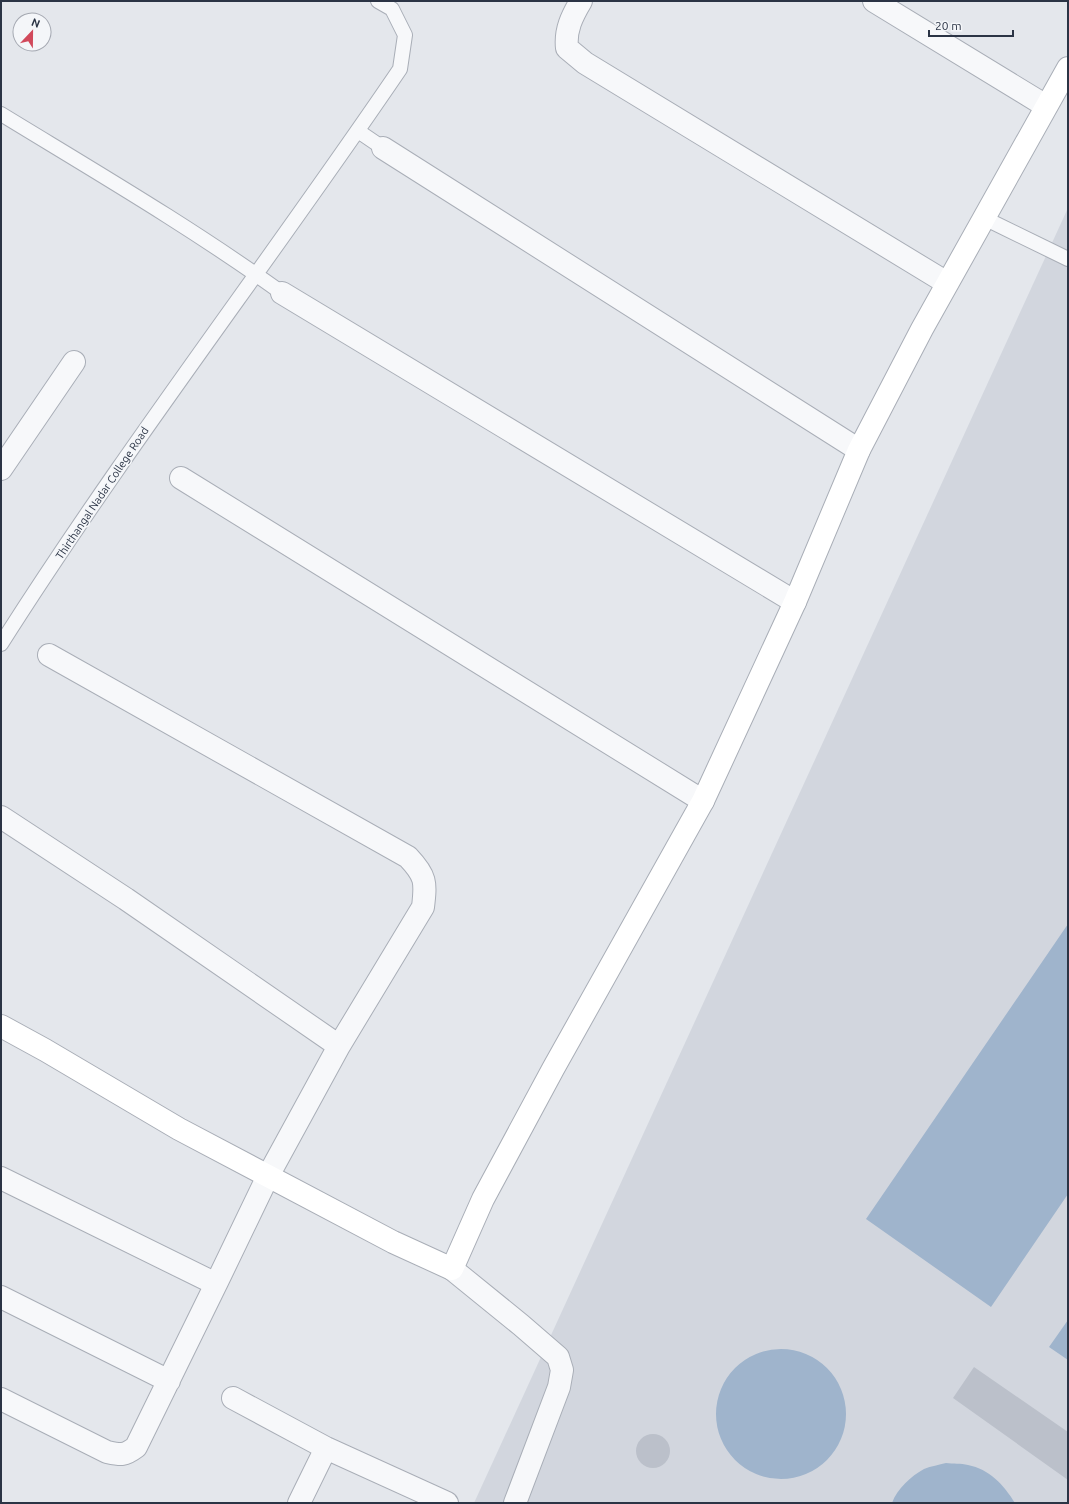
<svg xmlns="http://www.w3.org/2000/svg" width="1069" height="1504" viewBox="0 0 1069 1504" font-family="Ubuntu,sans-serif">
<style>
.built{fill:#d2d6de}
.water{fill:#9fb4cc}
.building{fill:#bbc0ca}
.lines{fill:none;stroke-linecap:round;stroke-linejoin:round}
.lane-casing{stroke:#a9aeb7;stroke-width:16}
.street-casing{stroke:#a9aeb7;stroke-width:24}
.secondary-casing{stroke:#a9aeb7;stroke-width:24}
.lane{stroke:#f7f8fa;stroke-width:14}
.street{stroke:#f7f8fa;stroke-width:22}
.secondary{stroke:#fff;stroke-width:22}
.labels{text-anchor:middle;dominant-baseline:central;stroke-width:3.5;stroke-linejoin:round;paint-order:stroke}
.street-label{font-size:11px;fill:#2b3445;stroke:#f4f6f9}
</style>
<rect width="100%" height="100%" fill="#e4e7ec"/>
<path class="built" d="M1068,208V1503H474Z"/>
<path class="water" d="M1068,924V1194L991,1307L866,1219Z
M1068,1320V1360L1049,1347Z
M716 1414a65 65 0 1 1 130 0a65 65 0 1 1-130 0Z
M946,1463C953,1464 961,1463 968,1465C989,1469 1004,1485 1015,1503H892C897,1489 911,1476 924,1469C931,1466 939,1465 946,1463Z"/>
<path class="building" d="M974,1367L1068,1432V1480L953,1398Z
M636 1451a17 17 0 1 1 34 0a17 17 0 1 1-34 0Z"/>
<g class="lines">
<g class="lane-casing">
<path id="lane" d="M1,114C96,172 192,228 282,293
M358,131L383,148
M984,218L1068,259
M1,644C126,447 269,262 400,69L405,35L392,9L378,1"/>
</g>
<g class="street-casing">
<path id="street" d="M581,1C572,16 565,30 567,48L585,63L947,283
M874,1L1046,106
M383,148L859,450
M282,293L795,602
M1,469L74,362
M181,478L703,801
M1,817L126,899L339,1046
M1,1178L216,1284L268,1176L339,1046L423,907C426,882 426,876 408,857L49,655
M452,1269L521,1325L558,1357L562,1370L559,1387L515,1503
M1,1297L169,1381
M233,1398L326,1448L447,1503
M1,1399L107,1452C121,1455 124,1456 136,1447L216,1284
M299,1503L326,1448"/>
</g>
<g class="secondary-casing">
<path id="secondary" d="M1,1026L45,1050L179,1129L393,1242L452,1269L483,1199L553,1069L703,801L795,602L859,450L922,329L1068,68"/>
</g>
<use href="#lane" class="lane"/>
<use href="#street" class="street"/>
<use href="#secondary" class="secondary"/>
</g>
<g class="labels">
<g class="street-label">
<text transform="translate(102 493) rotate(-56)">Thirthangal Nadar College Road</text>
</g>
</g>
<rect width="1069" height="1504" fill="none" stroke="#2b3445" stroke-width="4"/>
<g transform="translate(32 32) rotate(22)"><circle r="19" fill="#f4f6f9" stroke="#a4a8b1"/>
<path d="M0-3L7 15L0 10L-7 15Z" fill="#d1495b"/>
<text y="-6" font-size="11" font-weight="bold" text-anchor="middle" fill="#2b3445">N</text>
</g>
<path d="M929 30v6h84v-6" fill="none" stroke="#2b3445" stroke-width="2"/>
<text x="935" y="30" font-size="12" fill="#2b3445" stroke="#f4f6f9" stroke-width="3" paint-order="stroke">20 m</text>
</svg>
